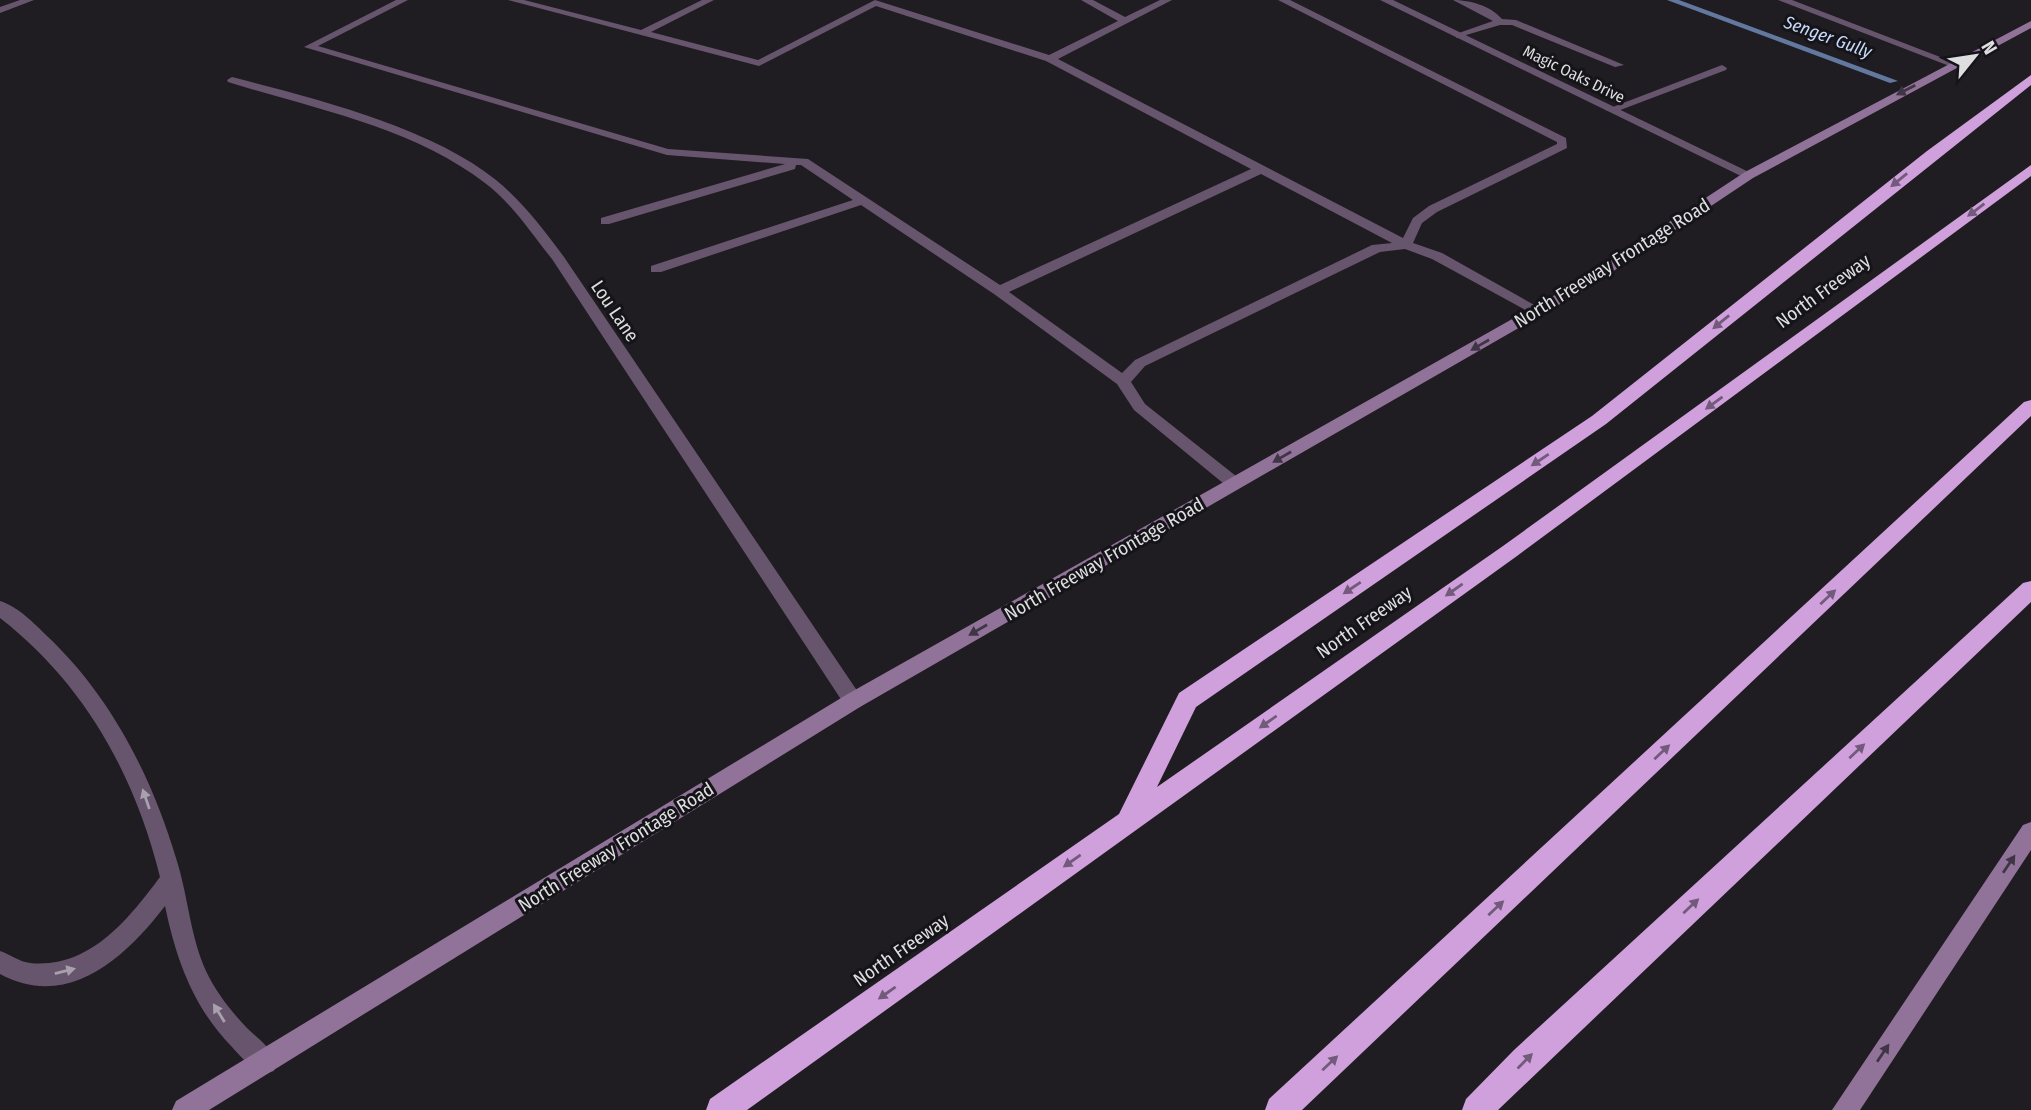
<svg xmlns="http://www.w3.org/2000/svg" width="2031" height="1110" viewBox="0 0 2031 1110" font-family="'Fira Sans Condensed',sans-serif">
<style>
.lines{fill:none;stroke-linecap:round;stroke-linejoin:round}
.stream{fill:#63789f;fill-rule:evenodd}
.lane{fill:#67556d;fill-rule:evenodd}
.street{fill:#67556d;fill-rule:evenodd}
.secondary{fill:#91739a;fill-rule:evenodd}
.highway{fill:#cfa0dc;fill-rule:evenodd}
.oneway{fill:#403546}
.oneway2{fill:#725a7a}
.oneway3{fill:#a8a0ac}
.labels{text-anchor:middle;dominant-baseline:central;stroke-width:6;stroke-linejoin:round;paint-order:stroke}
.far-street-label{font-size:16px;fill:#dedde0;stroke:#151418}
.far-water-label{font-size:18px;font-style:italic;fill:#c7dafc;stroke:#151418}
.street-label{font-size:19px;fill:#dedde0;stroke:#151418}
</style>
<rect width="100%" height="100%" fill="#1f1d21"/>
<g class="lines">
<path class="stream" d="M1667,0H1679L1898,81L1890,83Z"/>
<path class="lane" d="M396,0H408L318,46L668,149L808,159L1000,285L1251,169L1046,61L876,6L759,66L508,0H524L641,30L702,0H714L651,32L758,60L875,0L1049,55L1118,21L1081,0H1093L1125,17L1160,0H1172L1058,59L1403,238L1413,218L1429,206L1557,144V142L1278,0H1290L1566,138L1567,148L1437,212L1422,223L1413,243L1442,253L1545,311L1543,314H1533L1432,259L1405,249L1380,252L1145,366L1131,382L1145,404L1241,480L1243,484L1235,490L1229,488L1134,410L1117,384L994,294L861,205L661,272H651V266L853,200L801,165H796L795,169L609,224H601V218L785,164L667,155L304,47ZM1261,174L1392,243L1372,245L1135,360L1122,373L1009,292Z
M1453,0C1470,0 1491,6 1502,19L1516,20L1624,65L1615,67L1512,25H1500L1456,38V34L1493,21Z
M1722,65L1727,68L1726,70L1615,112L1605,110Z"/>
<path class="street" d="M20,0H34L0,13V7Z
M1380,0H1393L1755,175L1745,178Z
M1778,0H1792L1961,65L1952,67Z
M232,77C313,98 431,127 496,180C522,201 544,230 564,257L860,695L863,701L860,707L853,709L846,707L552,259C531,233 512,203 485,183C412,127 314,109 228,82L227,80Z
M0,601C17,606 34,623 47,636C110,695 151,775 176,858C188,895 190,936 206,971C216,992 230,1010 246,1027C257,1038 271,1047 277,1062L274,1071L265,1074C251,1069 242,1058 232,1047C193,1007 176,959 165,906C126,957 68,1011 0,974V951C9,954 20,962 30,963C89,969 128,920 160,877C135,775 84,683 0,618Z"/>
<path class="secondary" d="M2031,21V28L1753,178L1588,288L860,707L209,1110H172L176,1101L846,695L1578,282L1745,172Z
M2031,822V850L1860,1110H1832L2023,825Z"/>
<path class="highway" d="M2031,75V85L1606,424L1196,707L1157,787L1503,546L2031,165V176L1517,556L747,1110H706L710,1099L1119,814L1179,693L1592,416L1927,151Z
M2031,400V416L1302,1110H1265L1269,1099L2024,402Z
M2031,581V602L1498,1110H1462L1466,1099L1514,1050L2023,583Z"/>
</g>
<defs><path id="oneway-solid" d="M-6-.8H1V-3.2L6.5 0L1 3.2V.8H-6Z" transform="scale(1.75)"/></defs>
<g class="oneway">
<use href="#oneway-solid" transform="translate(1906 90) rotate(153)"/>
<use href="#oneway-solid" transform="translate(1480 345) rotate(150)"/>
<use href="#oneway-solid" transform="translate(1282 457) rotate(150)"/>
<use href="#oneway-solid" transform="translate(978 630) rotate(150)"/>
<use href="#oneway-solid" transform="translate(2009 864) rotate(-56)"/>
<use href="#oneway-solid" transform="translate(1883 1053) rotate(-56)"/>
</g>
<g class="oneway2">
<use href="#oneway-solid" transform="translate(1899 180) rotate(141)"/>
<use href="#oneway-solid" transform="translate(1976 210) rotate(143)"/>
<use href="#oneway-solid" transform="translate(1721 322) rotate(141)"/>
<use href="#oneway-solid" transform="translate(1714 403) rotate(144)"/>
<use href="#oneway-solid" transform="translate(1540 460) rotate(146)"/>
<use href="#oneway-solid" transform="translate(1352 588) rotate(146)"/>
<use href="#oneway-solid" transform="translate(1454 590) rotate(145)"/>
<use href="#oneway-solid" transform="translate(1828 597) rotate(-43)"/>
<use href="#oneway-solid" transform="translate(1268 722) rotate(145)"/>
<use href="#oneway-solid" transform="translate(1857 751) rotate(-43)"/>
<use href="#oneway-solid" transform="translate(1662 752) rotate(-43)"/>
<use href="#oneway-solid" transform="translate(1072 861) rotate(145)"/>
<use href="#oneway-solid" transform="translate(1691 906) rotate(-43)"/>
<use href="#oneway-solid" transform="translate(1496 908) rotate(-43)"/>
<use href="#oneway-solid" transform="translate(887 993) rotate(145)"/>
<use href="#oneway-solid" transform="translate(1525 1061) rotate(-45)"/>
<use href="#oneway-solid" transform="translate(1330 1063) rotate(-43)"/>
</g>
<g class="oneway3">
<use href="#oneway-solid" transform="translate(146 799) rotate(-109)"/>
<use href="#oneway-solid" transform="translate(65 971) rotate(-14)"/>
<use href="#oneway-solid" transform="translate(219 1013) rotate(-122)"/>
</g>
<g class="labels">
<g class="far-street-label">
<text transform="translate(1574 74) rotate(26)">Magic Oaks Drive</text>
</g>
<g class="far-water-label">
<text transform="translate(1828 37) rotate(20)">Senger Gully</text>
</g>
<g class="street-label">
<text transform="translate(1612 263) rotate(-32)">North Freeway Frontage Road</text>
<text transform="translate(1823 291) rotate(-36)">North Freeway</text>
<text transform="translate(615 311) rotate(56)">Lou Lane</text>
<text transform="translate(1104 559) rotate(-30)">North Freeway Frontage Road</text>
<text transform="translate(1364 622) rotate(-35)">North Freeway</text>
<text transform="translate(616 847) rotate(-32)">North Freeway Frontage Road</text>
<text transform="translate(901 950) rotate(-35)">North Freeway</text>
</g>
</g>
<g transform="translate(1975 56) rotate(60)" stroke="#151418" stroke-width="5" paint-order="stroke">
<path d="M0-5L12 26L0 18L-12 26Z" fill="#dedde0"/>
<text y="-10" font-size="19" font-weight="bold" text-anchor="middle" fill="#dedde0">N</text>
</g>
</svg>
